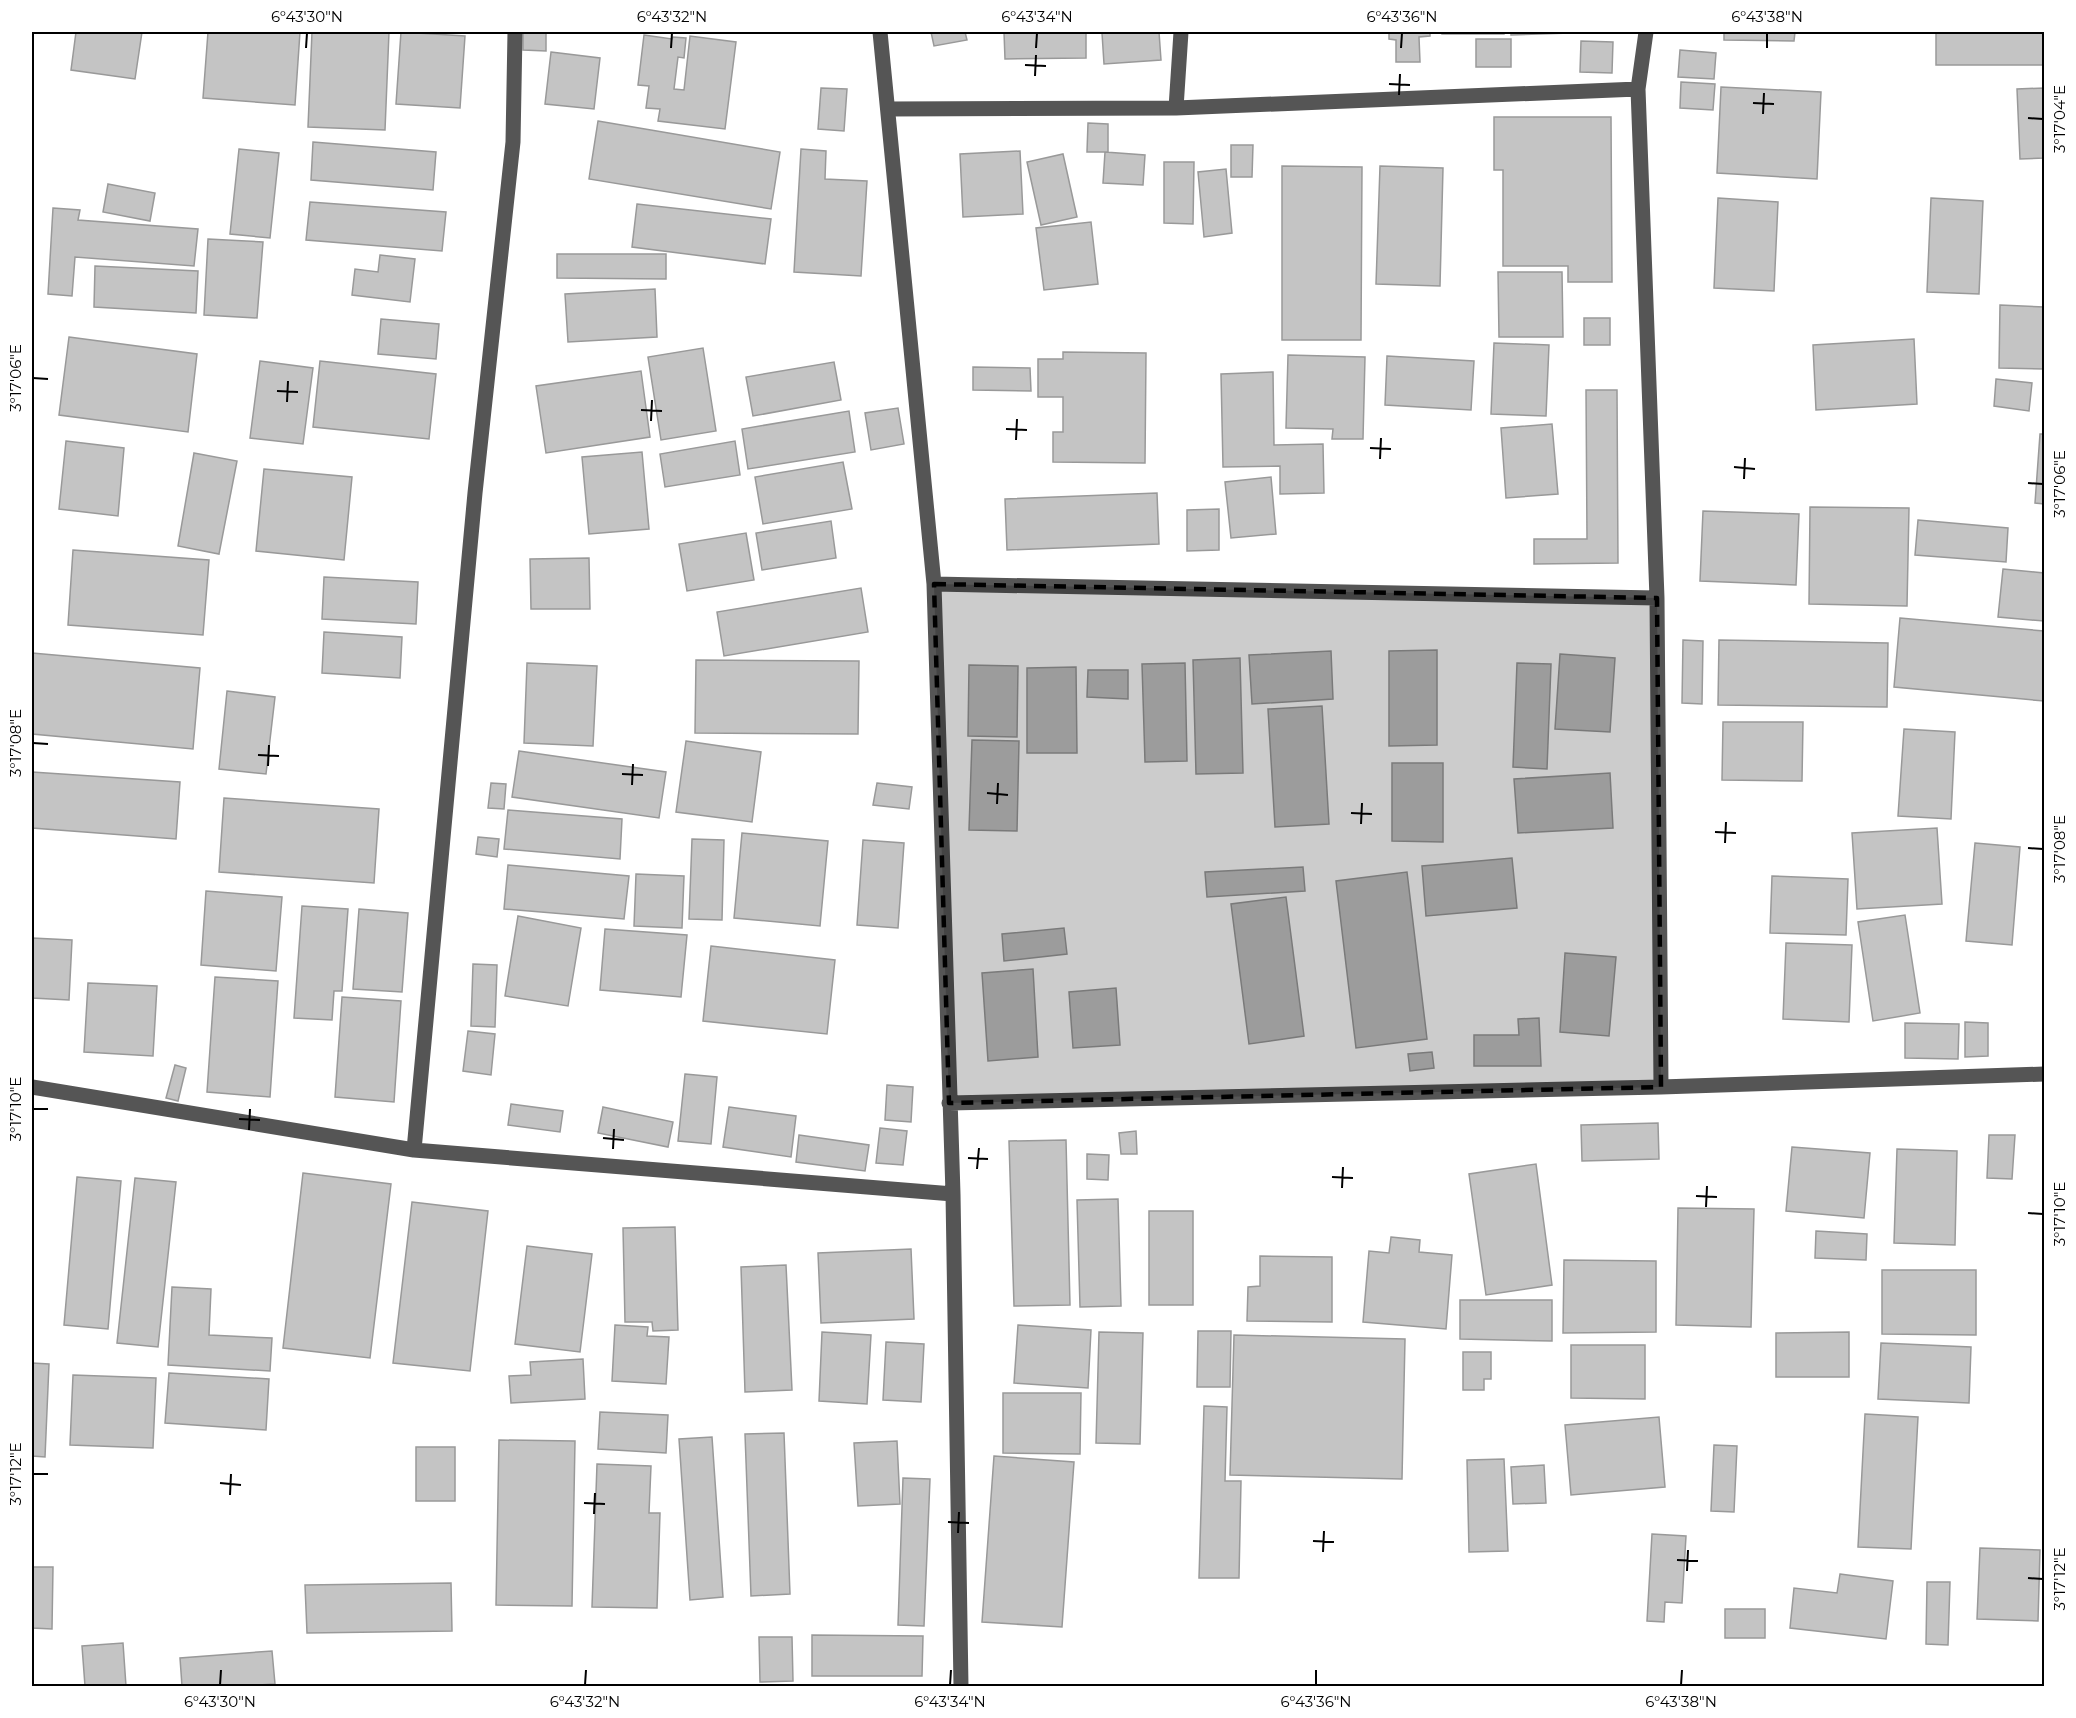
<svg xmlns="http://www.w3.org/2000/svg" width="2076" height="1718" viewBox="0 0 2076 1718" font-family="Montserrat,sans-serif">
<style>
.building{fill:#c4c4c4;stroke:#999;stroke-width:1.5}
.lines{fill:none;stroke-linecap:round;stroke-linejoin:round}
.minor{stroke:#555;stroke-width:15}
.marked{fill:#000;fill-opacity:0.2;stroke:#000;stroke-width:4.5;stroke-dasharray:12 8;stroke-linejoin:round}
.ticks{fill:none;stroke:#000;stroke-width:2}
.neatline{fill:none;stroke:#000;stroke-width:2}
.ticks-label{font-size:15px;text-anchor:middle;fill:#000}
</style>
<rect width="100%" height="100%" fill="#fff"/>
<path class="building" d="M76,32H142L135,79L71,70Z
M208,32H300L295,105L203,98Z
M312,32H389L385,130L308,127Z
M401,32L465,36L460,108L396,104Z
M523,32H546V51L523,50Z
M931,32H965L967,40L934,46Z
M1004,32H1086V58L1005,59Z
M1133,32H1159L1161,60L1104,64L1102,33Z
M1389,32H1430V36L1419,37L1420,62H1396V40L1389,39Z
M1442,32H1504V34H1442Z
M1511,32H1570V33L1511,35Z
M1724,32H1795L1794,41L1724,40Z
M1936,32H2044V65H1936Z
M644,35L672,39L673,37L686,38L684,58L678,57L674,89L684,90L690,36L736,42L725,129L658,121L660,109L646,108L649,86L638,85Z
M1476,39H1511V67H1476Z
M1581,41L1613,42L1612,73L1580,72Z
M1680,50L1716,53L1714,79L1678,77Z
M551,52L600,58L594,109L545,104Z
M1681,82L1715,84L1713,110L1680,108Z
M1721,87L1821,92L1817,179L1717,173Z
M821,88L847,89L844,131L818,129Z
M2044,88V158L2020,159L2017,89Z
M1494,117H1611L1612,282H1568V266H1503V170H1494Z
M598,121L780,152L771,209L589,179Z
M1088,123L1108,124V152H1087Z
M313,142L436,152L433,190L311,180Z
M1231,145H1253L1252,177H1231Z
M239,149L279,153L270,238L230,234Z
M801,149L826,151L825,179L867,181L861,276L794,272Z
M1020,151L1023,214L963,217L960,154Z
M1105,152L1145,155L1143,185L1103,183Z
M1063,154L1077,217L1041,225L1027,162Z
M1164,162H1194L1193,224L1164,223Z
M1282,166L1362,167L1361,340H1282Z
M1380,166L1443,168L1440,286L1376,284Z
M1226,169L1232,233L1204,237L1198,172Z
M108,184L155,193L150,221L103,212Z
M1718,198L1778,202L1774,291L1714,288Z
M1931,198L1983,201L1979,294L1927,292Z
M310,202L446,212L442,251L306,240Z
M637,204L771,219L765,264L632,247Z
M53,208L80,210L78,220L198,229L194,266L75,257L72,296L48,294Z
M1091,222L1098,284L1044,290L1036,228Z
M208,239L263,242L257,318L204,315Z
M557,254H666V279L557,278Z
M380,255L415,259L410,302L352,295L355,269L378,272Z
M95,266L198,271L196,313L94,307Z
M1498,272H1562L1563,337H1499Z
M655,289L657,337L568,342L565,294Z
M2000,305L2044,307V369L1999,368Z
M1584,318H1610V345H1584Z
M381,319L439,324L436,359L378,354Z
M69,337L197,354L188,432L59,415Z
M1914,339L1917,404L1816,410L1813,345Z
M1494,343L1549,345L1546,416L1491,414Z
M703,348L716,431L661,440L648,357Z
M1063,352L1146,353L1145,463L1053,462V432H1063V397H1038V359H1063Z
M1288,355L1365,357L1363,439H1332L1333,429L1286,428Z
M1387,356L1474,361L1471,410L1385,405Z
M260,361L313,368L303,444L250,438Z
M320,361L436,374L429,439L313,427Z
M834,362L841,400L753,416L746,377Z
M973,367L1030,368L1031,391L973,390Z
M641,371L650,437L546,453L536,386Z
M1273,372L1274,445L1323,444L1324,493L1280,494V466L1223,467L1221,374Z
M1996,379L2032,383L2029,411L1994,406Z
M1586,390H1617L1618,563L1534,564V539H1587Z
M898,408L904,444L871,450L865,413Z
M849,411L855,452L748,469L742,429Z
M1552,424L1558,494L1506,498L1501,428Z
M2040,434H2044V504L2035,503Z
M66,441L124,448L118,516L59,509Z
M735,441L740,475L665,487L660,454Z
M642,452L649,529L589,534L582,457Z
M194,453L237,461L219,554L178,546Z
M843,462L852,509L763,524L755,477Z
M264,469L352,477L344,560L256,551Z
M1271,477L1276,534L1231,538L1225,482Z
M1157,493L1159,544L1007,550L1005,499Z
M1810,507L1909,508L1907,606L1809,604Z
M1219,509V550L1187,551V510Z
M1703,511L1799,514L1796,585L1700,581Z
M1918,520L2008,528L2006,562L1915,555Z
M831,521L836,558L762,570L756,533Z
M746,533L754,580L687,591L679,544Z
M73,550L209,560L203,635L68,625Z
M589,558L590,609H531L530,559Z
M2003,569L2044,573V621L1998,617Z
M324,577L418,582L416,624L322,619Z
M861,588L868,632L724,656L717,612Z
M1900,618L2044,631V701L1894,687Z
M324,632L402,637L400,678L322,673Z
M1683,640L1703,641L1702,704L1682,703Z
M1719,640L1888,643L1887,707L1718,705Z
M1437,650V745L1389,746V651Z
M1331,651L1333,699L1252,704L1249,655Z
M32,653L200,668L193,749L32,734Z
M1560,654L1615,658L1610,732L1555,729Z
M1240,658L1243,773L1196,774L1193,660Z
M696,660L859,661L858,734L695,733Z
M527,663L597,666L593,746L524,743Z
M1185,663L1187,761L1145,762L1142,664Z
M1517,663L1551,664L1547,769L1513,767Z
M969,665L1018,666L1017,737L968,736Z
M1076,667L1077,753H1027V668Z
M1088,670H1128V699L1087,697Z
M227,691L275,697L266,774L219,769Z
M1322,706L1329,824L1275,827L1268,709Z
M1723,722H1803L1802,781L1722,780Z
M1904,729L1955,732L1951,819L1898,816Z
M972,740L1019,741L1017,831L969,830Z
M686,741L761,752L752,822L676,812Z
M519,751L666,772L659,818L512,797Z
M1392,763H1443V842L1392,841Z
M32,772L180,782L176,839L32,828Z
M1610,773L1613,828L1518,833L1514,779Z
M491,783L506,784L504,809L488,808Z
M877,783L912,787L909,809L873,805Z
M224,798L379,809L374,883L219,872Z
M508,810L622,819L620,859L504,849Z
M1937,828L1942,904L1857,909L1852,833Z
M742,833L828,841L820,926L734,918Z
M478,837L499,839L497,857L476,854Z
M692,839L724,840L722,920L689,919Z
M863,840L904,843L898,928L857,925Z
M1975,843L2020,847L2012,945L1966,941Z
M1512,858L1517,908L1426,916L1422,866Z
M508,865L629,876L624,919L504,909Z
M1303,867L1305,891L1207,897L1205,872Z
M1407,872L1427,1039L1356,1048L1336,881Z
M636,874L684,876L682,928L634,926Z
M1772,876L1848,879L1846,935L1770,933Z
M206,891L282,897L276,971L201,965Z
M1286,897L1304,1036L1249,1044L1231,904Z
M302,906L348,909L342,991H334L332,1020L294,1018Z
M359,909L408,913L402,992L353,989Z
M1905,915L1920,1013L1873,1021L1858,922Z
M518,916L581,928L568,1006L505,996Z
M1064,928L1067,954L1004,961L1002,934Z
M605,929L687,935L681,997L600,990Z
M32,938L72,940L69,1000L32,998Z
M1786,943L1852,945L1849,1022L1783,1019Z
M711,946L835,960L827,1034L703,1021Z
M1565,953L1616,957L1609,1036L1560,1032Z
M473,964L497,965L495,1027L471,1026Z
M1033,969L1038,1057L988,1061L982,973Z
M215,977L278,981L270,1097L207,1092Z
M88,983L157,986L153,1056L84,1052Z
M1116,988L1120,1045L1073,1048L1069,992Z
M342,997L401,1001L394,1102L335,1097Z
M1539,1018L1541,1066H1474V1035H1519L1518,1019Z
M1965,1022L1988,1023V1056L1965,1057Z
M1905,1023L1959,1024L1958,1059L1905,1058Z
M468,1031L495,1034L491,1075L463,1071Z
M1432,1052L1434,1068L1410,1071L1408,1054Z
M175,1065L186,1068L178,1101L166,1098Z
M685,1074L717,1077L711,1144L678,1141Z
M887,1085L913,1087L911,1122L885,1120Z
M511,1104L563,1111L560,1132L508,1125Z
M603,1107L673,1122L668,1147L598,1133Z
M729,1107L796,1116L791,1157L723,1147Z
M1658,1123L1659,1159L1582,1161L1581,1125Z
M880,1128L907,1131L903,1165L876,1163Z
M1136,1131L1137,1154H1121L1119,1133Z
M799,1135L869,1145L865,1171L796,1162Z
M1989,1135H2015L2012,1179L1987,1178Z
M1066,1140L1070,1305L1014,1306L1009,1141Z
M1792,1147L1870,1153L1864,1218L1786,1211Z
M1897,1149L1957,1151L1955,1245L1894,1243Z
M1087,1154L1109,1155L1108,1180L1087,1179Z
M1536,1164L1552,1285L1486,1295L1469,1174Z
M303,1173L391,1184L370,1358L283,1348Z
M77,1177L121,1181L108,1329L64,1325Z
M135,1178L176,1182L158,1347L117,1343Z
M1118,1199L1121,1306L1080,1307L1077,1200Z
M412,1202L488,1211L470,1371L393,1363Z
M1678,1208L1754,1209L1751,1327L1676,1325Z
M1149,1211H1193V1305H1149Z
M675,1227L678,1330L653,1331L652,1322H625L623,1228Z
M1816,1231L1867,1234L1866,1260L1815,1258Z
M1391,1237L1420,1240L1419,1252L1452,1255L1446,1329L1363,1322L1369,1251L1389,1253Z
M527,1246L592,1254L580,1352L515,1344Z
M911,1249L914,1319L821,1323L818,1253Z
M1260,1256L1332,1257V1322L1247,1321L1248,1287L1260,1286Z
M1564,1260L1656,1261V1332L1563,1333Z
M786,1265L792,1390L745,1392L741,1267Z
M1882,1270H1976V1335L1882,1334Z
M172,1287L211,1289L209,1335L272,1338L270,1371L168,1365Z
M1460,1300H1552V1341L1460,1339Z
M615,1325L648,1327L647,1336L669,1337L666,1384L612,1381Z
M1018,1325L1091,1330L1088,1388L1014,1383Z
M1198,1331H1231L1230,1387H1197Z
M822,1332L871,1335L867,1404L819,1401Z
M1099,1332L1143,1333L1140,1444L1096,1443Z
M1849,1332V1377H1776V1333Z
M1234,1335L1405,1339L1402,1479L1230,1475Z
M886,1342L924,1344L921,1402L883,1400Z
M1881,1343L1971,1347L1969,1403L1878,1399Z
M1571,1345H1645V1399L1571,1398Z
M1463,1352H1491V1379H1484V1390H1463Z
M583,1359L585,1399L511,1403L509,1376L531,1375L530,1362Z
M32,1363L49,1364L45,1457L32,1456Z
M169,1373L269,1379L266,1430L165,1423Z
M73,1375L156,1378L153,1448L70,1445Z
M1003,1393H1081L1080,1454L1003,1453Z
M1204,1406L1227,1407L1225,1481H1241L1239,1578H1199Z
M600,1412L668,1415L666,1453L598,1449Z
M1865,1414L1918,1417L1911,1549L1858,1547Z
M1659,1417L1665,1487L1571,1495L1565,1425Z
M784,1433L790,1594L751,1596L745,1434Z
M712,1437L723,1597L690,1600L679,1439Z
M499,1440L575,1441L572,1606L496,1605Z
M897,1441L900,1504L858,1506L854,1443Z
M1714,1445L1737,1446L1734,1512L1711,1511Z
M416,1447H455V1501H416Z
M994,1456L1074,1462L1062,1627L982,1622Z
M1504,1459L1508,1551L1469,1552L1467,1460Z
M597,1464L651,1466L649,1513H660L657,1608L592,1607Z
M1544,1465L1546,1503L1513,1504L1511,1467Z
M903,1478L930,1479L924,1626L898,1625Z
M1652,1534L1686,1536L1682,1603L1665,1602L1664,1622L1647,1621Z
M1980,1548L2040,1550L2038,1621L1977,1619Z
M32,1567H53L52,1629L32,1628Z
M1840,1574L1893,1581L1886,1639L1790,1628L1794,1588L1837,1593Z
M1927,1582H1950L1948,1645L1926,1644Z
M451,1583L452,1631L307,1633L305,1585Z
M1725,1609H1765V1638H1725Z
M812,1635L923,1636L922,1676H812Z
M759,1637H792L793,1681L760,1682Z
M123,1643L126,1686H85L82,1646Z
M272,1651L275,1684L241,1686H182L180,1658Z"/>
<g class="lines">
<path class="minor" d="M880,32L934,584L953,1194L961,1686
M1646,32L1638,89L1657,598L1661,1087
M1176,108L1181,32
M888,109L1176,108L1638,89
M934,584L1657,598
M32,1087L414,1150L953,1194
M949,1103L1661,1087L2044,1074
M414,1150L475,493L513,142L515,32"/>
</g>
<path class="marked" d="M934,584L1657,598L1661,1087L949,1103Z"/>
<path class="ticks" d="M306,48L307,33M671,48L672,33M1036,48L1037,33M1401,48L1402,33M1767,48V33M1025,65L1046,66M1035,76L1036,55M1389,84L1410,85M1399,95L1400,74M1753,103L1774,104M1763,114L1764,93M2028,118L2043,119M33,378L48,379M277,391L298,392M287,402L288,381M641,410L662,411M651,421L652,400M1006,429L1027,430M1016,440L1017,419M1370,448L1391,449M1380,459L1381,438M1734,467L1755,469M1744,479L1745,458M2028,483L2043,484M33,743L48,744M258,755L279,756M268,766L269,745M622,774L643,775M632,785L633,764M987,793L1008,795M997,804L998,783M1351,813L1372,814M1361,824L1362,803M1715,832L1736,833M1725,843L1726,822M2028,848L2043,849M33,1109H48M239,1119L260,1120M249,1130L250,1109M603,1138L624,1140M613,1149L614,1129M968,1158L988,1159M977,1169L979,1148M1332,1177L1353,1178M1342,1188L1343,1167M1696,1196L1717,1197M1706,1207L1707,1186M2028,1213L2043,1214M33,1474H48M220,1483L241,1485M230,1495L231,1474M584,1503L605,1504M594,1514L595,1493M948,1522L969,1523M958,1533L959,1512M1313,1541L1334,1542M1323,1552L1324,1531M1677,1560L1698,1561M1687,1571L1688,1550M2028,1578L2043,1579M220,1685L221,1670M585,1685L586,1670M950,1685L951,1670M1316,1685V1670M1681,1685L1682,1670"/>
<rect width="2076" height="1718" fill="none" stroke="#ffffff" stroke-width="66"/>
<rect x="33" y="33" width="2010" height="1652" class="neatline"/>
<g class="ticks-label">
<text x="307" y="22">6°43'30"N</text>
<text x="672" y="22">6°43'32"N</text>
<text x="1037" y="22">6°43'34"N</text>
<text x="1402" y="22">6°43'36"N</text>
<text x="1767" y="22">6°43'38"N</text>
<text transform="translate(2060 119) rotate(-90)" y="5">3°17'04"E</text>
<text transform="translate(16 378) rotate(-90)" y="5">3°17'06"E</text>
<text transform="translate(2060 484) rotate(-90)" y="5">3°17'06"E</text>
<text transform="translate(16 743) rotate(-90)" y="5">3°17'08"E</text>
<text transform="translate(2060 849) rotate(-90)" y="5">3°17'08"E</text>
<text transform="translate(16 1109) rotate(-90)" y="5">3°17'10"E</text>
<text transform="translate(2060 1214) rotate(-90)" y="5">3°17'10"E</text>
<text transform="translate(16 1474) rotate(-90)" y="5">3°17'12"E</text>
<text transform="translate(2060 1579) rotate(-90)" y="5">3°17'12"E</text>
<text x="220" y="1707">6°43'30"N</text>
<text x="585" y="1707">6°43'32"N</text>
<text x="950" y="1707">6°43'34"N</text>
<text x="1316" y="1707">6°43'36"N</text>
<text x="1681" y="1707">6°43'38"N</text>
</g>
</svg>
